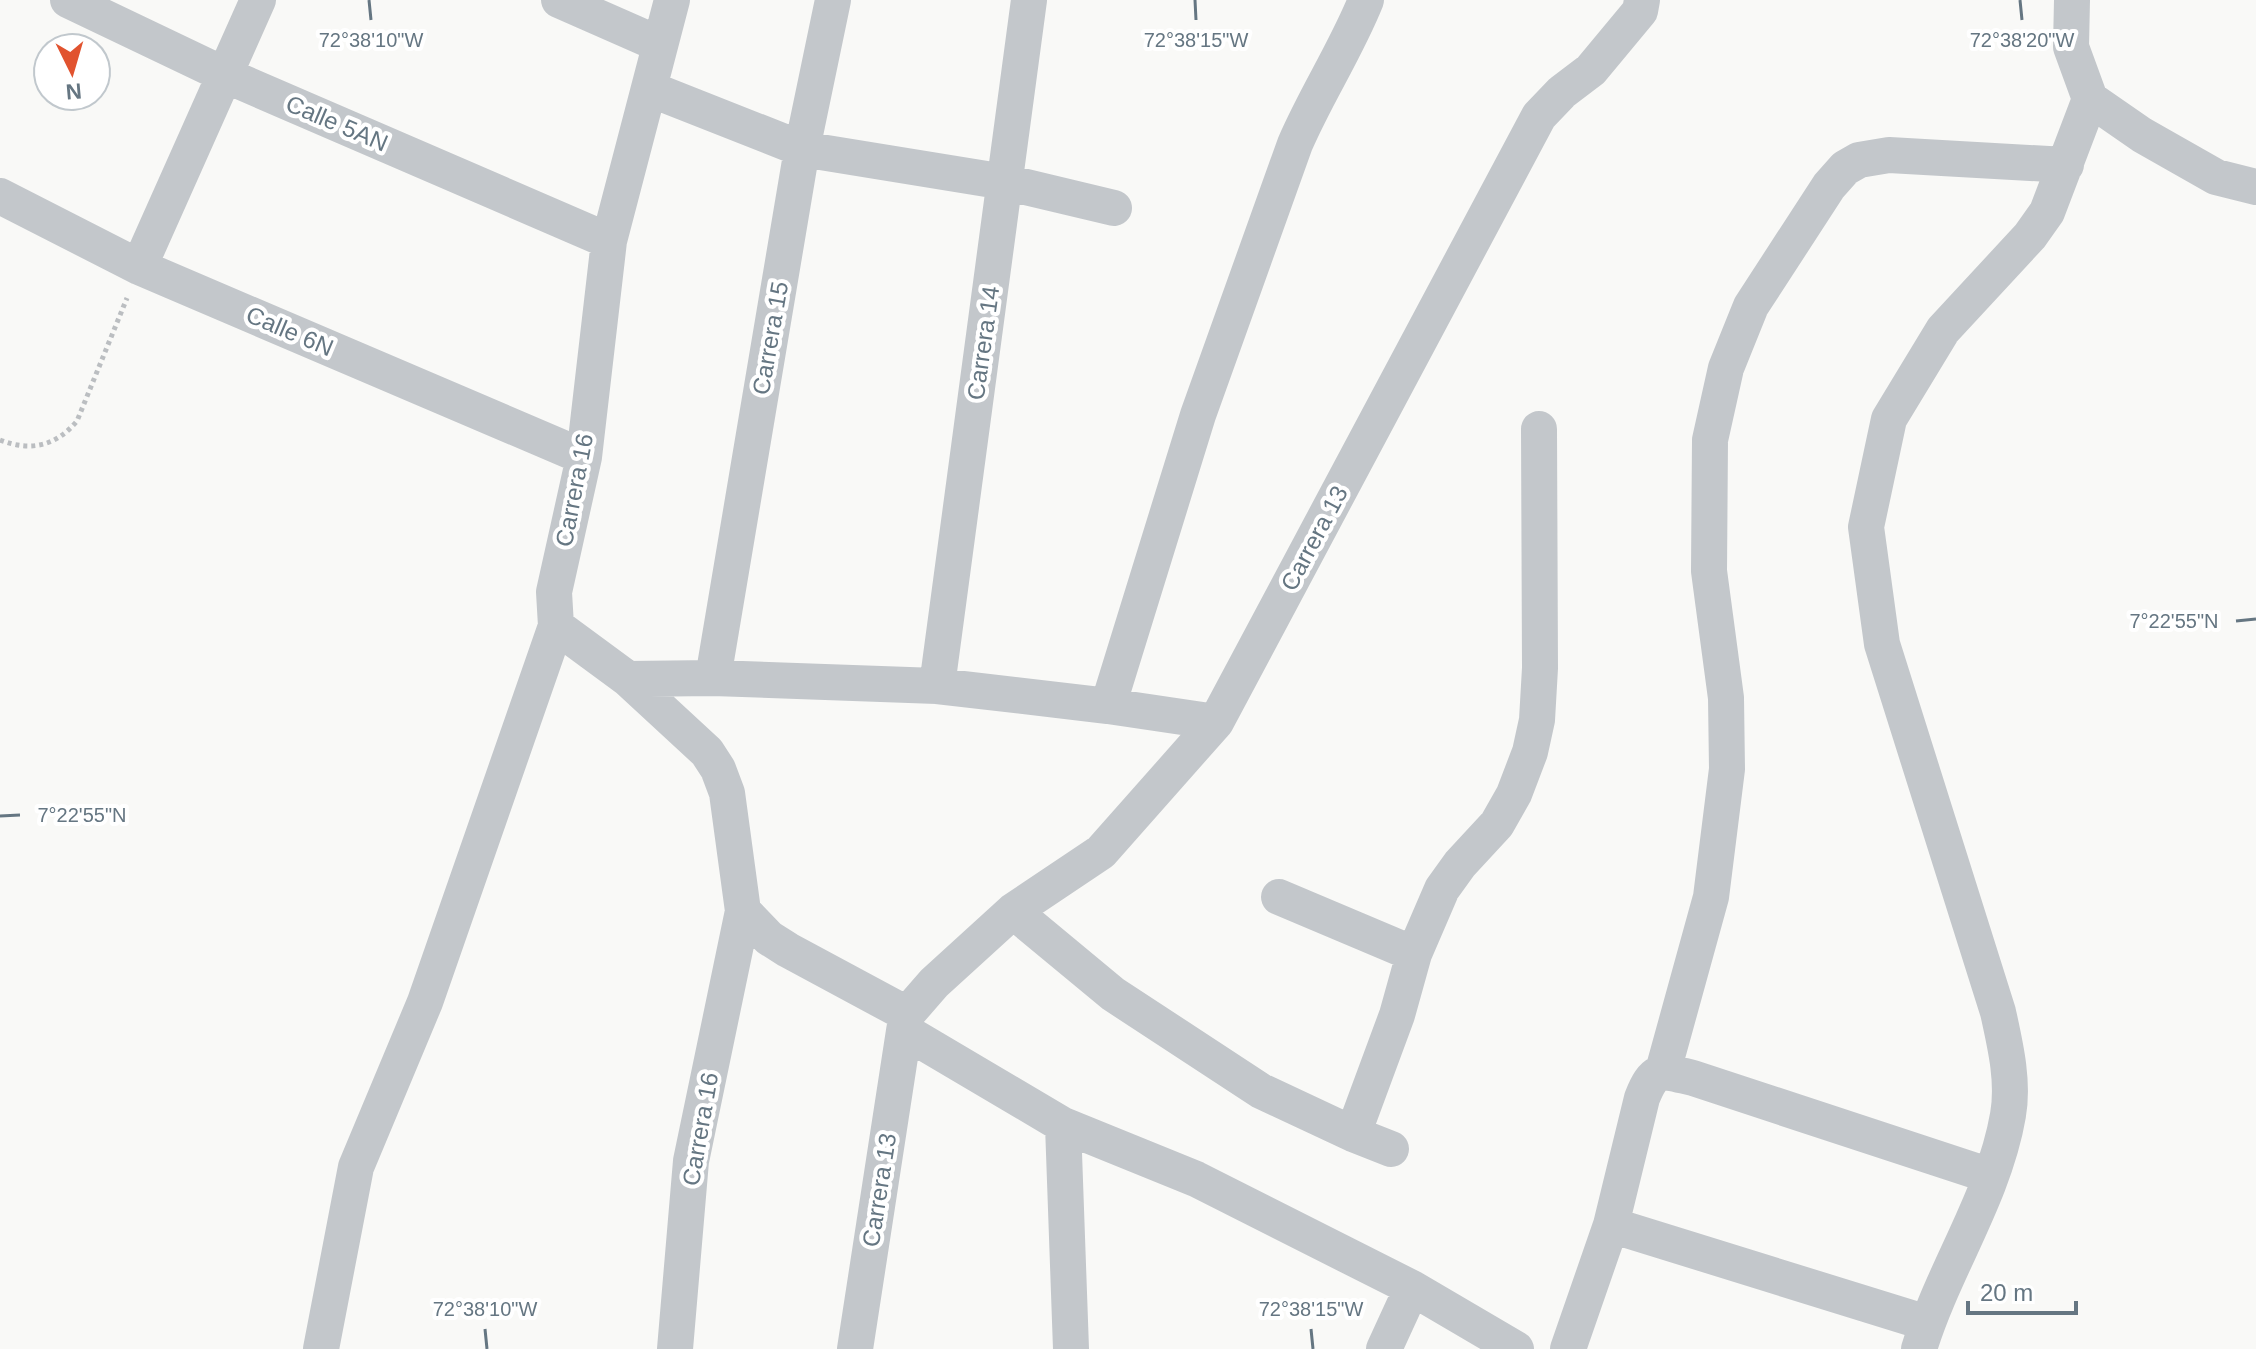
<svg xmlns="http://www.w3.org/2000/svg" width="2256" height="1349" viewBox="0 0 2256 1349" font-family="Arial,sans-serif">
<style>
.lines{fill:none;stroke-linecap:round;stroke-linejoin:round}
.path{stroke:#bbbec1;stroke-width:5;stroke-dasharray:4 4;stroke-linecap:butt}
.street{stroke:#c3c7cb;stroke-width:36}
.ticks{fill:none;stroke:#657682;stroke-width:3}
.labels{text-anchor:middle;dominant-baseline:central;stroke-width:8;stroke-linejoin:round;paint-order:stroke}
.street-label{font-size:24px;fill:#657682;stroke:#fff}
.ticks-label{font-size:20px;text-anchor:middle;fill:#657682;stroke:#fff;stroke-width:8;stroke-linejoin:round;paint-order:stroke}
</style>
<rect width="100%" height="100%" fill="#f9f9f7"/>
<g class="lines">
<path class="path" d="M0,440C31,452 56,446 77,421L127,298"/>
<path class="street" d="M68,0L225,75L609,241
M559,0L659,44
M672,0L609,241L584,457L554,592L556,626L628,679L707,752L718,769L727,793L743,911L769,938L788,950L907,1014
M2072,0L2071,47L2090,99L2142,135L2216,177L2256,187
M650,89L802,149L1005,182L1114,208
M0,196L139,267L584,457
M139,267L258,0
M713,678L802,149L833,0
M628,679L713,678L937,686L1108,706L1216,722
M937,686L1029,0
M1108,706L1198,415L1295,144C1316,95 1346,50 1366,0
M1279,897L1414,954
M1013,911L1113,994L1261,1091L1353,1134L1391,1149
M1663,1071L1711,897L1727,769L1726,698L1709,571L1710,440L1726,368L1751,306L1829,186L1845,168L1859,160L1889,155L2066,165
M1063,1125L1071,1349
M1353,1134L1397,1015L1414,954L1442,889L1460,864L1497,824L1514,794L1530,752L1537,720L1540,668L1539,429
M1611,1225L1927,1323
M321,1349L356,1167L425,1002L556,626
M675,1349L691,1161L743,911
M855,1349L904,1031
M1384,1349L1412,1288
M1516,1349L1412,1288L1196,1179L1063,1125L904,1031L907,1014L934,983L1013,911L1101,852L1216,722L1539,116L1562,92L1591,70L1640,11L1642,0
M1568,1349L1611,1225L1642,1098C1655,1065 1662,1071 1693,1078L1991,1176
M1919,1349C1943,1270 1994,1197 2008,1115C2014,1081 2005,1044 1998,1012L1882,644L1866,527L1889,419L1943,330L2030,236L2047,212L2090,99"/>
</g>
<path class="ticks" d="M369,0L371,20M1195,0L1196,20M2020,0L2022,20M2236,621L2256,619M0,816L20,815M485,1329L487,1349M1311,1329L1313,1349"/>
<g class="labels">
<g class="street-label">
<text transform="translate(337 123) rotate(23)">Calle 5AN</text>
<text transform="translate(290 331) rotate(23)">Calle 6N</text>
<text transform="translate(770 338) rotate(-80)">Carrera 15</text>
<text transform="translate(983 343) rotate(-82)">Carrera 14</text>
<text transform="translate(574 490) rotate(-79)">Carrera 16</text>
<text transform="translate(1314 538) rotate(-62)">Carrera 13</text>
<text transform="translate(700 1129) rotate(-80)">Carrera 16</text>
<text transform="translate(879 1190) rotate(-81)">Carrera 13</text>
</g>
</g>
<g class="ticks-label">
<text x="371" y="47">72°38'10"W</text>
<text x="1196" y="47">72°38'15"W</text>
<text x="2022" y="47">72°38'20"W</text>
<text x="2174" y="628">7°22'55"N</text>
<text x="82" y="822">7°22'55"N</text>
<text x="485" y="1316">72°38'10"W</text>
<text x="1311" y="1316">72°38'15"W</text>
</g>
<g transform="translate(72 72) rotate(175)"><circle r="38" fill="#ffffff" stroke="#c1c8cd" stroke-width="2"/>
<path d="M0-6L14 30L0 20L-14 30Z" fill="#e1532f"/>
<text y="-12" font-size="22" font-weight="bold" text-anchor="middle" fill="#657682">N</text>
</g>
<path d="M1968 1301v12h108v-12" fill="none" stroke="#657682" stroke-width="4"/>
<text x="1980" y="1301" font-size="24" fill="#657682" stroke="#ffffff" stroke-width="6" paint-order="stroke">20 m</text>
</svg>
